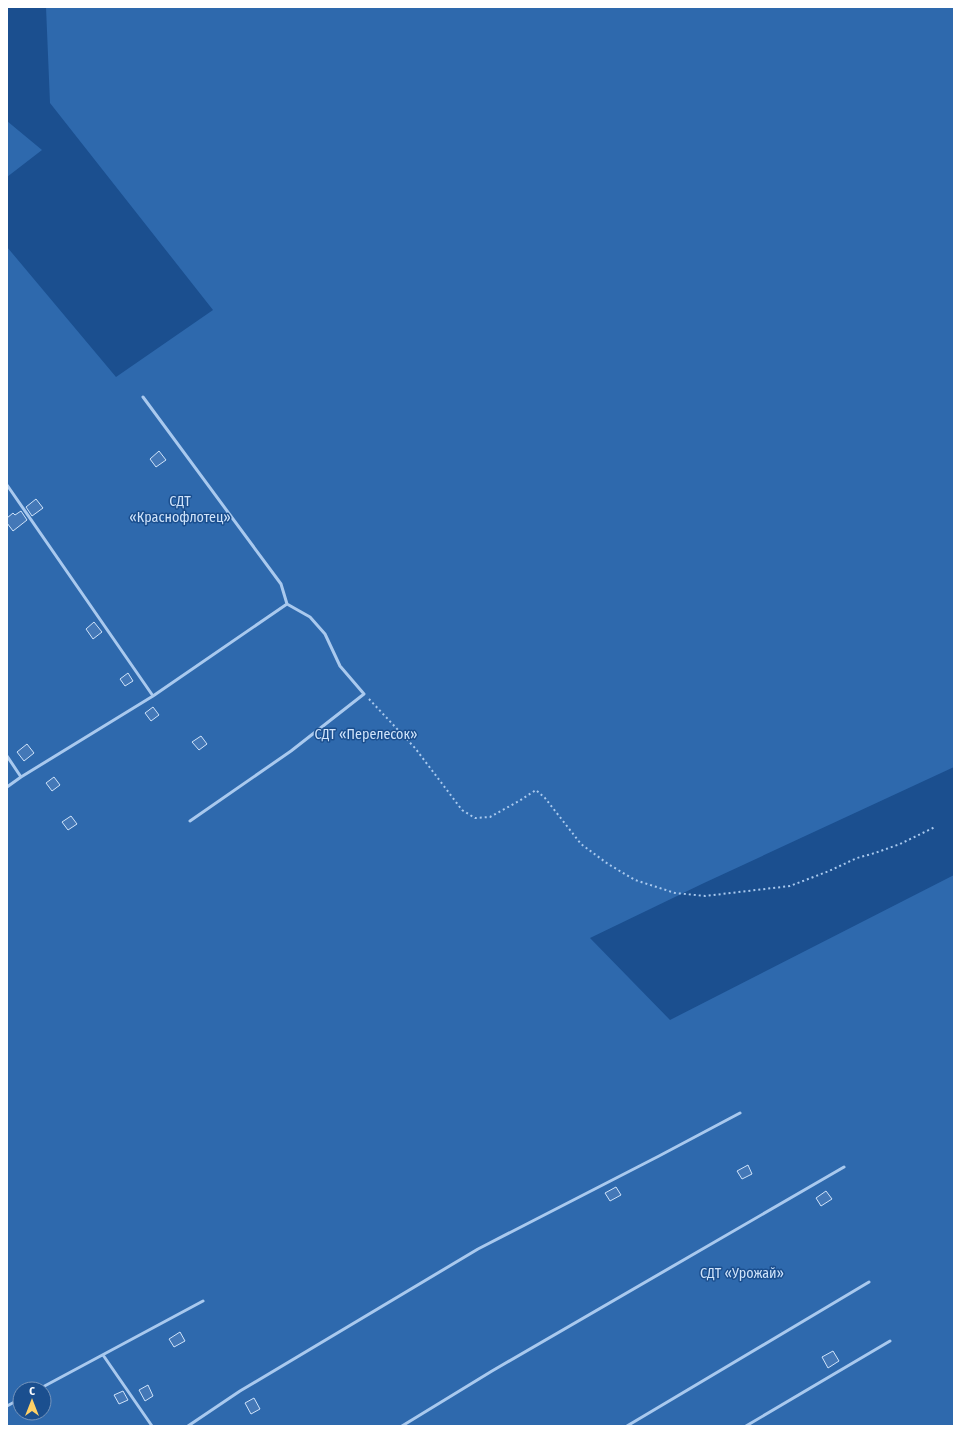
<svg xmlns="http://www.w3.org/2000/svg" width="961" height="1433" viewBox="0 0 961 1433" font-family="'Fira Sans Condensed',sans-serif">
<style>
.green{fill:#2e69ad;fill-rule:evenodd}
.building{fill:#4478b7;stroke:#cfe3fa}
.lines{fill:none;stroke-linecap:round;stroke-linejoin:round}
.path{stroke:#a9c9ee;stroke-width:2;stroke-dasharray:2 3;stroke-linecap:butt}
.service{stroke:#a9c9ee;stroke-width:3}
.labels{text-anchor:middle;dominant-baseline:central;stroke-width:3;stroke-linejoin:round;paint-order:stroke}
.park-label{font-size:14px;fill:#cfe3fa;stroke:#1b4f8f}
</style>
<rect width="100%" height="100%" fill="#1b4f8f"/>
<path class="green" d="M46,7H954V767L704,883L590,938L670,1020L954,875V1426H7V247L116,377L213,310L50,103ZM20,1389H44V1413H20Z
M7,121L42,150L7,177Z"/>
<path class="building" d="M159,451L166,460L156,467L150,459Z
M36,499L43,508L32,516L26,507Z
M21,511L27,520L13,531L7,523V518L13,513L15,515Z
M94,622L102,632L93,639L86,629Z
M128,673L133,681L125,686L120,679Z
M153,707L159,715L151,721L145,713Z
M201,736L207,744L199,750L192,742Z
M27,744L34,753L24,761L17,752Z
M54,777L60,785L52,791L46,783Z
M71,816L77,824L68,830L62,822Z
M748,1165L752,1174L742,1179L737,1171Z
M616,1187L621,1195L610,1201L605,1193Z
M826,1191L832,1199L821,1206L816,1198Z
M180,1332L185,1341L174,1347L169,1339Z
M833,1351L839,1361L828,1368L822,1357Z
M148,1385L153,1396L145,1401L139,1390Z
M123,1391L128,1400L119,1404L114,1395Z
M254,1398L260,1409L251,1414L245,1403Z"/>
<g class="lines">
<path class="path" d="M369,699L415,748L462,810L475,818L490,817L519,801L536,790L545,798L581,844L608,864L635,880L675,893L705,896L790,886L829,871L857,858L875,853L900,844L935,827"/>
<path class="service" d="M143,397L281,584L287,604
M7,485L153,696
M7,756L21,777
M7,787L21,777L153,696L287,604L310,617L325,634L340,666L364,694L291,751L190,821
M103,1355L152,1426
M39,1389L203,1301
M7,1406L20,1399
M188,1426L240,1391L478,1249L659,1156L740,1113
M402,1426L492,1371L844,1167
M627,1426L869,1282
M746,1426L890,1341"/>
</g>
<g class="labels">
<g class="park-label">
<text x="180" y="501">СДТ<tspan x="180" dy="16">«Краснофлотец»</tspan></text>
<text x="366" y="734">СДТ «Перелесок»</text>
<text x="742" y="1273">СДТ «Урожай»</text>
</g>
</g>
<rect width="961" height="1433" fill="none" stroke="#ffffff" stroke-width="16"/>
<g transform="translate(32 1401)"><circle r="19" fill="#1b4f8f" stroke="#7695bc"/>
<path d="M0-3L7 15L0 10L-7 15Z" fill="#ffd166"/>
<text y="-6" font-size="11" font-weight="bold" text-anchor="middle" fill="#ffffff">С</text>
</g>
</svg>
